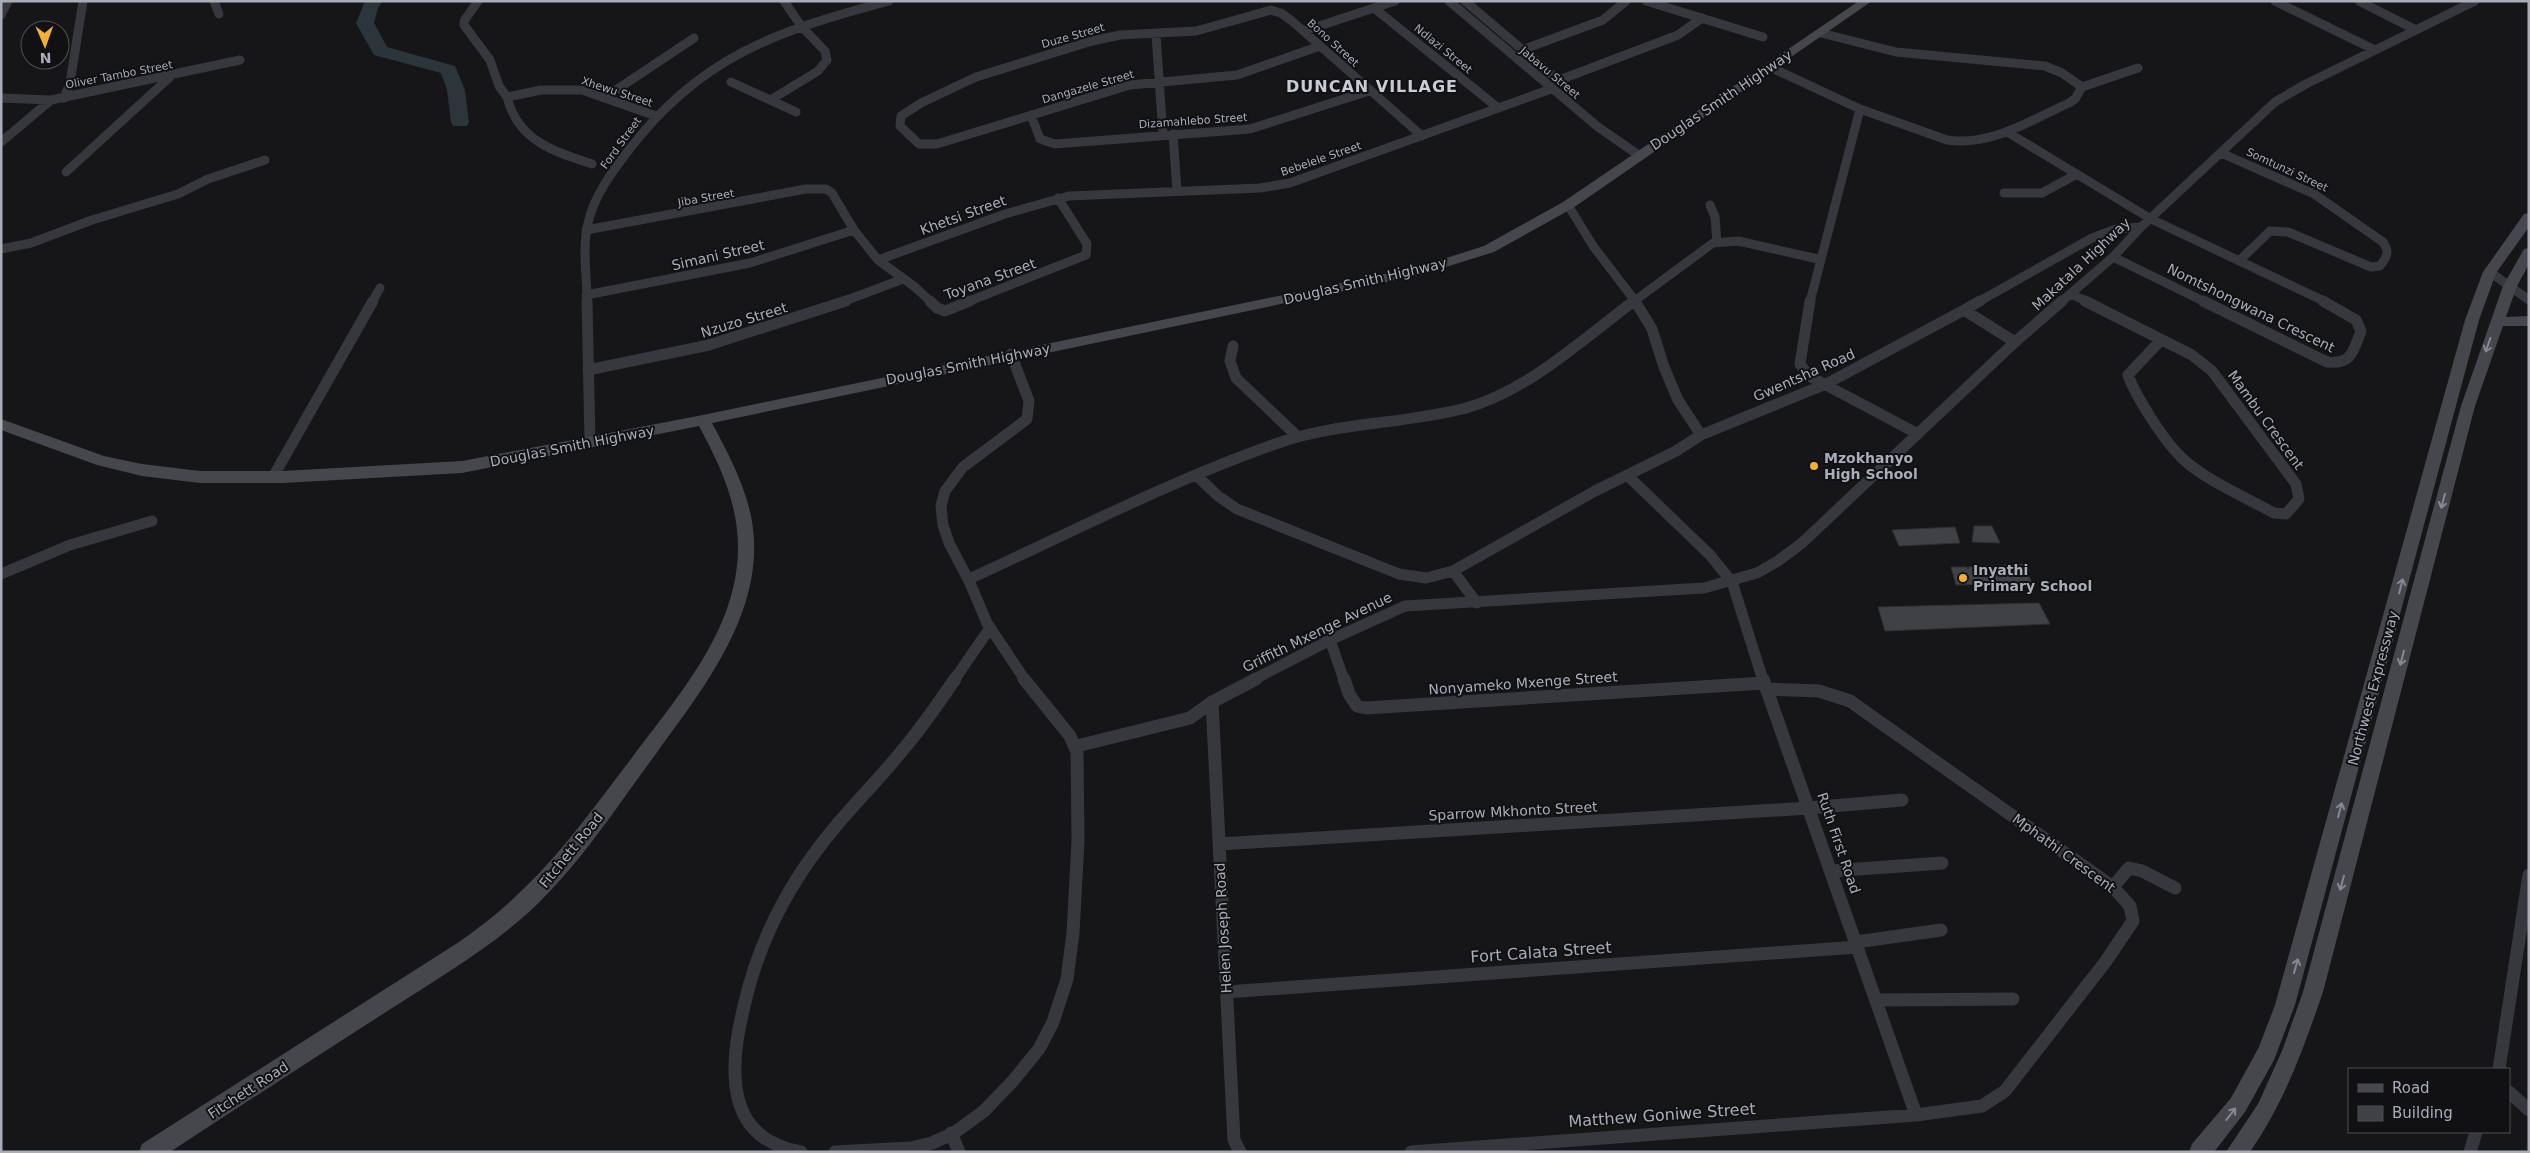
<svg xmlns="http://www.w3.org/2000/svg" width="2530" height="1153" viewBox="0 0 2530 1153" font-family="'DejaVu Sans',sans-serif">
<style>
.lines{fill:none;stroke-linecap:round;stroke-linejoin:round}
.river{fill:#2c353c;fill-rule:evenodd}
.building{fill:#404145;stroke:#303034}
.street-far2{stroke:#37383d;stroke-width:9}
.street-far1{stroke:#37383d;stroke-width:11}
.street{stroke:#37383d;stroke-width:13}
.secondary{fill:#45474d;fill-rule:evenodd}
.oneway{stroke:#858993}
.poi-dot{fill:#f2b134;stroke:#111113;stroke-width:2}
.labels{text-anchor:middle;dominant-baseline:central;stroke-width:4;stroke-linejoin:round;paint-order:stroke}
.far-street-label{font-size:11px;fill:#a8adb8;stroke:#111113}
.street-label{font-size:14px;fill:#a8adb8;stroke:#111113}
.poi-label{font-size:14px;font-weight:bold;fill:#a8adb8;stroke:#111113;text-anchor:start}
.far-district-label{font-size:16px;font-weight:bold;letter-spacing:1px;fill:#c9ccd4;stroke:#111113}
.near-street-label{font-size:16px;fill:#a8adb8;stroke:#111113}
</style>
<rect width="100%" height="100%" fill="#161618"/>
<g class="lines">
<path class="river" d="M365,1H383L378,8L374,23L387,47L455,66L465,90L469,122L467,126H453L451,122L447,90L441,73L374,55L356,23Z"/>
</g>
<path class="building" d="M1974,526H1992L2000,543L1972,542Z
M1955,527L1960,543L1899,546L1892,530Z
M2023,564L2032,583L1956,585L1951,567H1967L1968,570V567Z
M2039,603L2050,624L1885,631L1878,607Z"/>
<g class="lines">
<path class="street-far2" d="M214,1L219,14
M478,1L464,21V25L490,60L499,86L507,97
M1449,1L1598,127L1640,156
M1465,1L1552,75L1562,79L1678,35L1702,18
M1646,1L1763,37
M2275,1L2375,50
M2359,1L2416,30
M1374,8L1497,107
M1,15L8,1
M1304,31L1395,1
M1821,33L1896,52L2045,66L2062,73L2082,87
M1156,35L1163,135
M1320,46L1237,75L1130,85L937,144H919L900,126L901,116L921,103L976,77L1092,41L1120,35L1196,31L1271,10L1281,13L1292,21L1422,136
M1522,50L1603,20L1626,1
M1770,67L1860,109L1947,140C1990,147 2031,120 2069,103L2075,99L2082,87L2138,68
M731,82L796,112
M1,98L51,100L240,60
M64,98L70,83L83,1
M604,98L694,38
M772,99L818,71L827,60L825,51L801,26L784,1
M1031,115L1040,139L1055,144L1250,129L1369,91
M2007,132L2151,219L2326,302
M1173,134L1177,191
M1,142L51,100
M2221,153L2314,194L2383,242C2390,253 2387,256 2380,266L2371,267L2288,232L2270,231L2239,261
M592,164C553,151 518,141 507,97L541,90H582L656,116
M66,172L170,77
M2004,193H2042L2077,174
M1568,205L1593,246L1636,302
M1710,205L1715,217L1717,242
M586,230L806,189H826L832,193L854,230L878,260L915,287L931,302
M1,249L31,243L92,220L178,194L208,179L265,160
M2113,257L2205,302
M878,260L1005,214L1069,196L1260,188L1290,183L1551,89
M2490,272L2529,300
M2071,294L2088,302
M586,295L750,263L854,230
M372,302L380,288
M587,302C587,277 582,247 588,223C594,196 612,172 628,151C701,55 778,31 889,1
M842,302L903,279
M967,302L1086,255L1087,244L1058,198
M1633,302L1713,243L1738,241L1818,259
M1810,302L1860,109
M1978,302L2092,238L2116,229L2141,227
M2061,302L2113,257L2141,227L2275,102L2304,85L2475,1"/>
<path class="street-far1" d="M587,301L590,442
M930,301L937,308L945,311L970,301
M1635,301L1652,329L1664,367L1678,400L1701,435
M1810,301L1800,364L1809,376L1918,434
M2085,301L2192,355L2212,371L2296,484L2299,499L2286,514L2274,513C2247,498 2203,479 2182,458C2164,441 2136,397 2128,375L2160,341
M2203,301L2327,362C2352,365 2353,351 2361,331L2356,320L2323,301
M1964,310L1980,301
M1233,346L1230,361L1236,378L1298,437
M1011,354L1029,401L1027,419L963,467L945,491L941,506L943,525L949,543L970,583L987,623L1025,680
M588,370L709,345L846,301
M1197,476L1218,496L1237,509L1399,574L1426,578L1453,571
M1628,476L1710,555L1732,582L1763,680
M273,477L373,301
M1,574L70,545L152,521
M969,579C1072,532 1174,479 1281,442C1341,422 1405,424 1466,408C1529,390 1583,339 1634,301
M1477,603L1453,571L1595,491L1676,451L1701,435L1826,384L1964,310L2015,342
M1330,640L1344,680
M954,680L990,628
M1253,680L1330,640L1405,606L1704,588L1757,573L1778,561L1802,543L2015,342L2062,301"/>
<path class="street" d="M1344,679L1349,694L1357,706L1366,708L1764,683
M1763,679L1916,1115
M1212,702L1234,1140L1240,1152
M1077,746L1190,718L1212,702L1256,679
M1219,844L1809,808L1902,800
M1831,871L1942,863
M2113,887L2129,868L2142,871L2175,888
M1856,942L1941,930
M1226,992L1858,947
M1877,1000L2013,999
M2499,1069L2529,875
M2509,1092L2529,1110
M951,1133L959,1152
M801,1152C757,1144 736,1118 735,1074C734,1051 739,1028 744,1006C759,939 791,879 836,826C857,801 880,778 901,752C921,729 938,704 955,679
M835,1152L911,1148L932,1143L954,1133L984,1111L1012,1082L1039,1049L1053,1022L1067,979L1073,933L1078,841L1077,752L1070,736L1024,679
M1411,1152L1916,1115L1982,1106L2005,1091L2106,961L2133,921L2130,906L2113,887L1850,701L1819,691L1766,689
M2470,1152L2476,1132"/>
<path class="secondary" d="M1859,1H1872L1573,208L1494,252L1420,275L712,423C728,453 744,483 751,516C769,605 707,684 658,751C617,806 580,865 529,912C487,950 437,979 389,1010C316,1057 243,1104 170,1152H139L142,1144L459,942C537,888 575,832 631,759C677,697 736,632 738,551C739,505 720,465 699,426L462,473L283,483H200L142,476L97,465L1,430V419L104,456L142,464L200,471H283L462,461L703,415L1418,267L1484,246L1563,202Z
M2529,213V227L2496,273L2479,320L2295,1005L2274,1060L2245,1112L2214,1152H2189L2192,1144L2231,1098L2259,1047L2275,1005L2465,320L2483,272L2524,214Z
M2529,248V264L2517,286L2506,317L2529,316V326H2503L2475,406L2323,992C2303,1050 2285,1101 2250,1152H2226L2258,1104L2282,1051L2303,992L2461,406L2503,286L2524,249Z"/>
</g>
<defs><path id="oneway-shaft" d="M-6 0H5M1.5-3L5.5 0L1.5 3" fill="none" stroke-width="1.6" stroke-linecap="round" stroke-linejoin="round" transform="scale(1.25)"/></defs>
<g class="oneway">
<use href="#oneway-shaft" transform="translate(2488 345) rotate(109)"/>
<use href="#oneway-shaft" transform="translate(2443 501) rotate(105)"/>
<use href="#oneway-shaft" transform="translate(2401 586) rotate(-75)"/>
<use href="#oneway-shaft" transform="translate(2402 658) rotate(105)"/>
<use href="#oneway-shaft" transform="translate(2340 810) rotate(-75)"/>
<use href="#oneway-shaft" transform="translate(2342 883) rotate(105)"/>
<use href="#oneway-shaft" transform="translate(2296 966) rotate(-74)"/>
<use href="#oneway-shaft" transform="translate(2231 1114) rotate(-52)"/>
</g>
<g class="poi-dot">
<circle cx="1814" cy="466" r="5"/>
<circle cx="1963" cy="578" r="5"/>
</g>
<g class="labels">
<g class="far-street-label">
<text transform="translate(1073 36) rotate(-16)">Duze Street</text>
<text transform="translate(1333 43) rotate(42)">Bono Street</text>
<text transform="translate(1443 49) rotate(39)">Ndlazi Street</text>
<text transform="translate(1550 73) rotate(40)">Jabavu Street</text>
<text transform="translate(119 75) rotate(-11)">Oliver Tambo Street</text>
<text transform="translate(1088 87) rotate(-16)">Dangazele Street</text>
<text transform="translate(617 92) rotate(18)">Xhewu Street</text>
<text transform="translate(1193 121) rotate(-4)">Dizamahlebo Street</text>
<text transform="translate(621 143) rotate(-54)">Ford Street</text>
<text transform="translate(1321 159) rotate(-19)">Bebelele Street</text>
<text transform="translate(2287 170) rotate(25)">Somtunzi Street</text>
<text transform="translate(706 198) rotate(-10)">Jiba Street</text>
</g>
<g class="street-label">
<text transform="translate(1721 100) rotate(-34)">Douglas Smith Highway</text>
<text transform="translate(963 215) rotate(-20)">Khetsi Street</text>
<text transform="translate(718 255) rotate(-13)">Simani Street</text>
<text transform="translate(2081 264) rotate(-43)">Makatala Highway</text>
<text transform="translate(990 279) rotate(-20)">Toyana Street</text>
<text transform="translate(1365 281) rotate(-13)">Douglas Smith Highway</text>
<text transform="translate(2251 308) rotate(26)">Nomtshongwana Crescent</text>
<text transform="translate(744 320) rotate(-17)">Nzuzo Street</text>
<text transform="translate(968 364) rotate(-11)">Douglas Smith Highway</text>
<text transform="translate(1804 375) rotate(-24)">Gwentsha Road</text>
<text transform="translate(2266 420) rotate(54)">Mambu Crescent</text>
<text transform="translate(572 446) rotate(-11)">Douglas Smith Highway</text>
<text transform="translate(1317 632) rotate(-26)">Griffith Mxenge Avenue</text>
<text transform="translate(1523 683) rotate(-4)">Nonyameko Mxenge Street</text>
<text transform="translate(2373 688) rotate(-75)">Northwest Expressway</text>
<text transform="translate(1513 811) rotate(-3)">Sparrow Mkhonto Street</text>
<text transform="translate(1839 843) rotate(71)">Ruth First Road</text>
<text transform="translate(571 850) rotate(-51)">Fitchett Road</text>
<text transform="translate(2064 853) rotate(36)">Mphathi Crescent</text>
<text transform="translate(1223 928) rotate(-93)">Helen Joseph Road</text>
<text transform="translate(248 1090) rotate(-33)">Fitchett Road</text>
</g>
<g class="poi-label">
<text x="1824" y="458">Mzokhanyo<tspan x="1824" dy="16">High School</tspan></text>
<text x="1973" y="570">Inyathi<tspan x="1973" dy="16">Primary School</tspan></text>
</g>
<g class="far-district-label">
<text x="1372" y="86">DUNCAN VILLAGE</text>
</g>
<g class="near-street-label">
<text transform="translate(1541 952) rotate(-4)">Fort Calata Street</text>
<text transform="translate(1662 1115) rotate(-4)">Matthew Goniwe Street</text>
</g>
</g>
<rect width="2530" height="1153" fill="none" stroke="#a8adb8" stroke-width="5"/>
<rect x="2348" y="1068" width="162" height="65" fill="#111113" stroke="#4d4f55"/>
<rect x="2358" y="1084" width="25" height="8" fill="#45474d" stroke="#4d4f55"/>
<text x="2392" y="1093" font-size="15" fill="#a8adb8">Road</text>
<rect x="2358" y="1106" width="25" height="15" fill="#404145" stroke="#4d4f55"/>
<text x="2392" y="1118" font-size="15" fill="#a8adb8">Building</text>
<g transform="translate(45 45) rotate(178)"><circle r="24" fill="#111113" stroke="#4d4f55"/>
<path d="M0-4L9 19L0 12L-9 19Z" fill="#f2b134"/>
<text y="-8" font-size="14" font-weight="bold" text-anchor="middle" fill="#a8adb8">N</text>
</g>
</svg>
